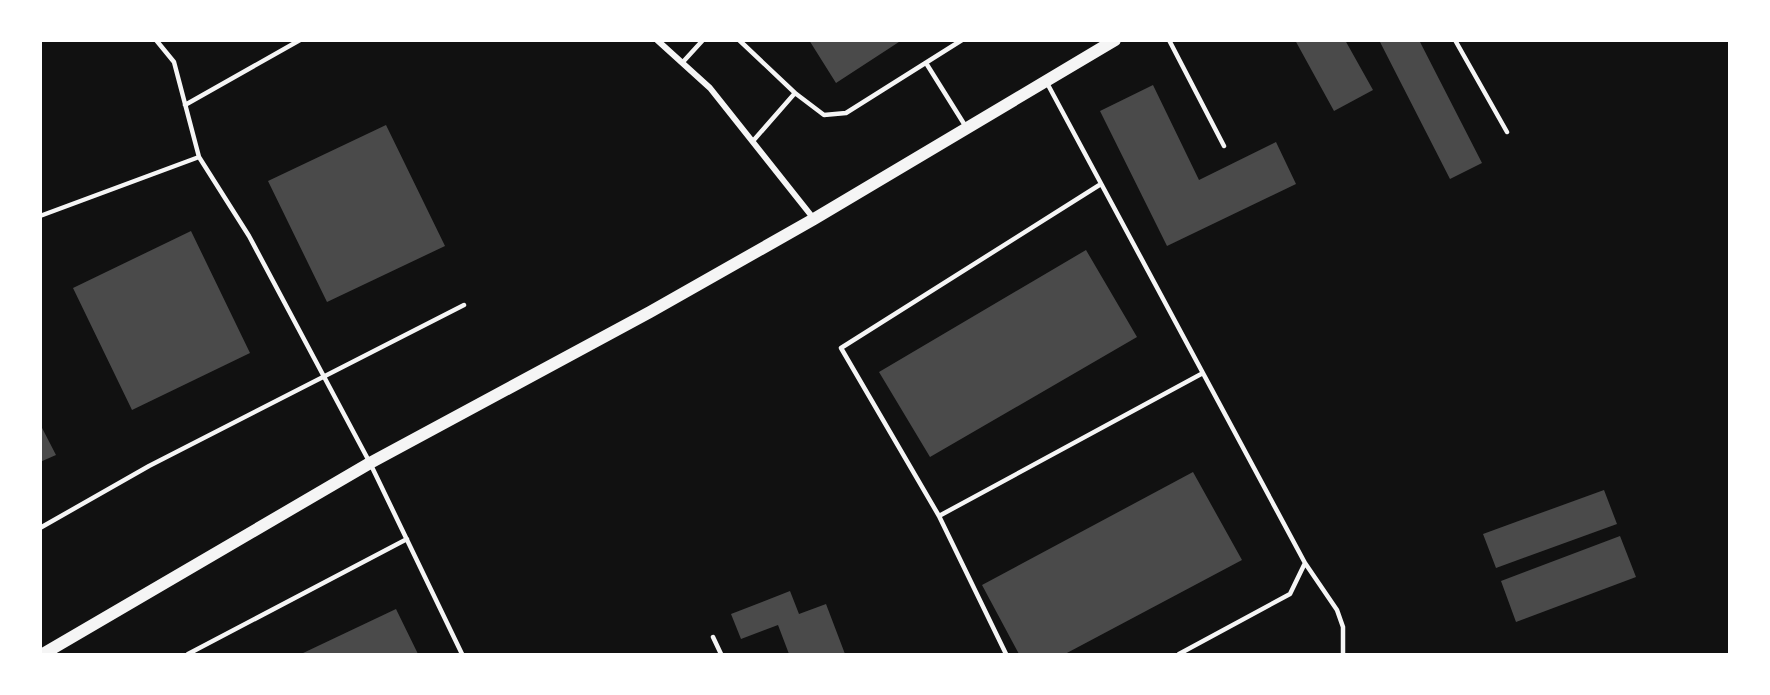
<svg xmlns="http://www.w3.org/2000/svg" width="1770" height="695" viewBox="0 0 1770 695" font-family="'Open Sans',sans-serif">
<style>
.building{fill:#4a4a4a}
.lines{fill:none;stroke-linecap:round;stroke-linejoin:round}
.service{stroke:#f5f5f5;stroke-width:4.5}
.minor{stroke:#f5f5f5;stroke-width:6}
.secondary{stroke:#f5f5f5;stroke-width:12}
</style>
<rect width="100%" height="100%" fill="#111"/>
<path class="building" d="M809,40H902L836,83Z
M1295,40H1345L1373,90L1334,111Z
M1379,40H1419L1482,163L1450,179Z
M1153,85L1199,180L1276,142L1296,184L1167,246L1100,111Z
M386,125L445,246L327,302L268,181Z
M191,231L250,353L132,410L73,288Z
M1086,250L1137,337L930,457L879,372Z
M40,424L56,455L40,462Z
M1193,472L1242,560L1065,654H1019L982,585Z
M1604,490L1617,524L1496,568L1483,534Z
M1620,536L1636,577L1516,622L1501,581Z
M790,591L799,614L826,604L845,654H789L778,625L741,639L731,614Z
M396,609L418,654H301Z"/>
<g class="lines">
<path class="service" d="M156,40L174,62L199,157L249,236L370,463L462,654
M739,40L795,93L753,141
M1169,40L1224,146
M1455,40L1507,132
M682,63L703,40
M926,63L966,127
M1047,83L1305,563L1290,594L1179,654
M795,93L824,115L846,113L962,40
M185,105L300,40
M40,216L199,157
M939,516L1203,373
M40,528L149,466L464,305
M1305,563L1337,610L1343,627V654
M713,637L721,654
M188,654L407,539
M1006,654L939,516L841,348L1101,184"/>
<path class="minor" d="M657,40L710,88L814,219"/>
<path class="secondary" d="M43,654L370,463L650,312L814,219L1115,40"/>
</g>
<rect width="1770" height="695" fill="none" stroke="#ffffff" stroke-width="84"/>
</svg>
